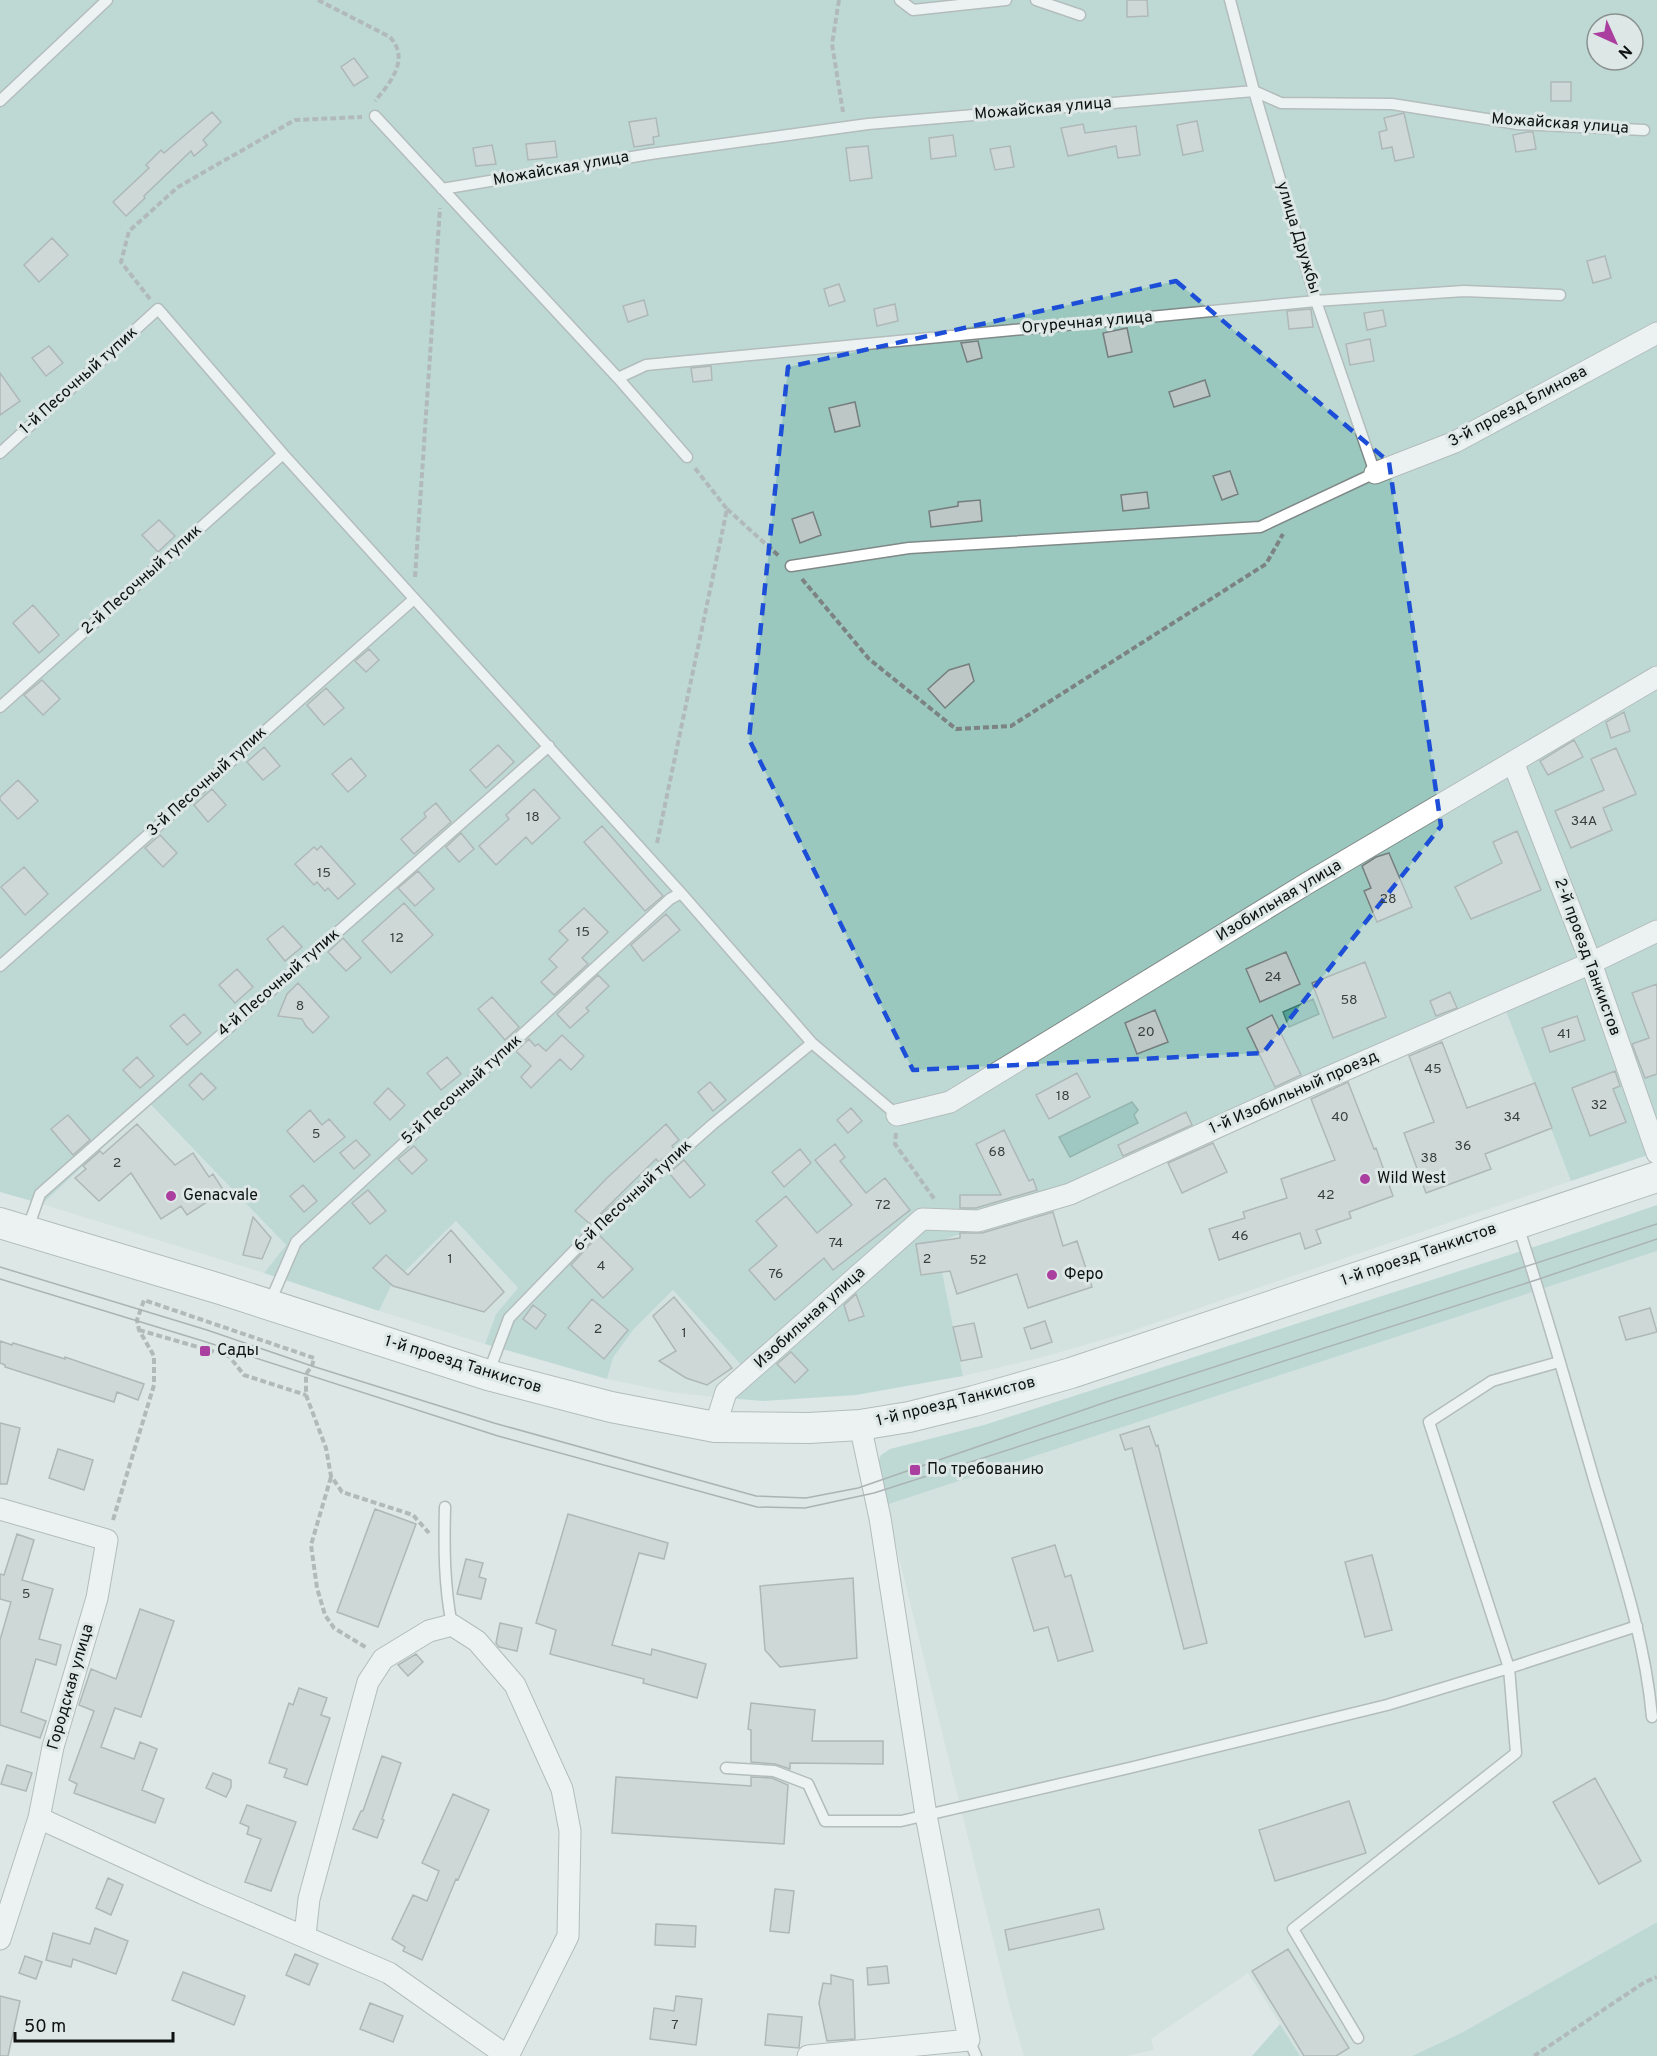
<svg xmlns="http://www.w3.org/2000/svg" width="1657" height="2056" viewBox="0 0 1657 2056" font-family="Overpass,sans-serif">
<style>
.built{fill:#c9dcd8}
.green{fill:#9ac8bf;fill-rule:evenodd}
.water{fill:#52a396;stroke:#3e786e;stroke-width:1.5}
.building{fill:#bdc7c5;stroke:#767f7d;stroke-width:1.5}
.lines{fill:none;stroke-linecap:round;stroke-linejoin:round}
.service-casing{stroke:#808987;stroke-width:13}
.minor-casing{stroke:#808987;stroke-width:23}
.secondary-casing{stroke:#808987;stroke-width:32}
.path{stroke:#7c8382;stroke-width:4;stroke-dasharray:6 3;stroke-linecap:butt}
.service{stroke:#fff;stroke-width:10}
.minor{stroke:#fff;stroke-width:21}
.secondary{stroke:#fff;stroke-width:30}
.tram{stroke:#6e7574;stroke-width:1.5}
.marked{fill:none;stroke:#1d4ed8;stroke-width:4.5;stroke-dasharray:12 8;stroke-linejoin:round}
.poi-dot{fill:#aa3f9f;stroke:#dde7e5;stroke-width:2}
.labels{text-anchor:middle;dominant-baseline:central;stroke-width:6;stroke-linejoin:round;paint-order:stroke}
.number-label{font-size:14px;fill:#3a3f3e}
.street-label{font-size:16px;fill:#0e1211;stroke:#dde7e5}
.poi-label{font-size:16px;fill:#0e1211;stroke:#dde7e5;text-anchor:start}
</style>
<rect width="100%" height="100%" fill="#dde7e5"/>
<path class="built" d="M1506,1010L1571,1181L1123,1334L1043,1357L963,1376L936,1243L1074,1199Z
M149,1104L286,1245L264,1273L42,1204Z
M456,1221L518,1288L496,1314L485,1344L379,1311L392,1284Z
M1657,1251V1922L1463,2032L1412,2056H1300L1248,1973L1151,2039L1154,2050L1125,2056H1024L1010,2008L886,1505Z
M673,1290L743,1367L715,1397L670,1392L607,1379L613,1358L633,1330Z"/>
<path class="green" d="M0,0H1657V1152L1571,1181L1506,1011L1074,1199L936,1242L963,1376L856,1395L763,1401L715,1397L743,1367L673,1290L633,1330L613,1358L607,1379L485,1344L496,1314L518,1288L456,1221L392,1284L379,1311L264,1273L286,1245L150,1104L42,1204L0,1192ZM1597,24H1633V60H1597Z
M1657,1205V1251L886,1505L878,1462L881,1455L890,1449L984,1425L1552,1241Z
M1657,1922V2056H1412L1463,2032Z
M1280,2024L1300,2056H1252Z"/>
<path class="water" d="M1313,999L1319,1014L1289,1027L1283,1012Z
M1132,1102L1138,1110L1134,1115L1138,1123L1070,1157L1059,1137Z"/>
<path class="building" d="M1127,0H1147L1148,16L1127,17Z
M354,58L368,77L354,86L341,67Z
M1551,82H1571V101H1551Z
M212,112L221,122L203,140L207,145L194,156L191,151L144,196L145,198L126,216L113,202L149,168L146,165L161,150L164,153Z
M1404,113L1414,157L1395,161L1392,147L1382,149L1379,132L1387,130L1384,118Z
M656,118L659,136L653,137L654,144L634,147L629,122Z
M1197,121L1203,151L1183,155L1177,125Z
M1083,124L1085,133L1136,126L1140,155L1118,158L1116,146L1068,156L1061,128Z
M1527,132H1533L1536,149L1516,152L1513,135Z
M953,135L956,156L931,159L929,138Z
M555,141L557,157L528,160L526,144Z
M492,145L496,164L476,166L473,148Z
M868,146L872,178L850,181L846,148Z
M1010,146L1014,167L995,170L990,149Z
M52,238L68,255L39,282L24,265Z
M1605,256L1611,278L1593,283L1587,261Z
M839,284L845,301L829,306L824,289Z
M644,300L648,315L628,322L623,306Z
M895,304L898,321L877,326L874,309Z
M1311,309L1313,327L1289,329L1287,311Z
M1383,310L1386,326L1367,330L1364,313Z
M1127,328L1132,352L1108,357L1103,333Z
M1370,339L1374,361L1350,365L1346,344Z
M978,341L982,358L967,362L961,343Z
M49,346L63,363L46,376L32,358Z
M711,366L712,380L693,382L691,368Z
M0,373L20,401L0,415Z
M1205,380L1210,396L1174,407L1169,392Z
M855,402L860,426L835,432L829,408Z
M1230,471L1238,494L1222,500L1213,476Z
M1147,492L1149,508L1123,511L1121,495Z
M980,500L982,521L931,527L929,511L958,506V502Z
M813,512L821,535L800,543L792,519Z
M159,520L175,536L158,552L142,535Z
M33,605L59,635L39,653L13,623Z
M369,649L379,660L366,672L355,661Z
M969,664L974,681L945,708L928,689L949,670Z
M42,680L60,699L43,715L24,695Z
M326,688L344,708L324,725L307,705Z
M1624,712L1630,731L1611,738L1606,722Z
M1574,740L1583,757L1548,775L1540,761Z
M498,745L514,762L486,788L470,770Z
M264,747L280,766L263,780L247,762Z
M1616,748L1636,794L1603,808L1612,830L1571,848L1555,811L1604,790L1591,759Z
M351,758L366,776L348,792L332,774Z
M18,780L38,801L18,819L0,800V797Z
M212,789L226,805L208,822L194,805Z
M534,789L560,818L532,844L526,837L496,865L479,846L509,819L506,815Z
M436,803L451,822L414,854L401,839L426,817L424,813Z
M602,826L663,896L645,911L584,842Z
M1517,831L1541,890L1471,919L1455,887L1502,863L1493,842Z
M461,833L474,849L459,862L446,847Z
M160,835L177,853L163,867L145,848Z
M321,846L355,884L338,899L328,888L325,891L317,882L314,885L295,864L314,847L317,850Z
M1389,853L1412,907L1377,922L1364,891L1371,888L1362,866L1376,857Z
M24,867L48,894L25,915L1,887Z
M418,871L434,889L415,906L398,888Z
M404,903L433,935L391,973L362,941Z
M584,908L608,932L582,958L588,964L554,995L541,982L557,967L549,959L568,940L559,931Z
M666,914L680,930L643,961L631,945Z
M283,926L302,947L285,961L267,939Z
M343,938L361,958L346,971L328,952Z
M1286,952L1300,984L1260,1002L1246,969Z
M1365,962L1386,1017L1333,1038L1312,983Z
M237,969L253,987L235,1003L219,985Z
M598,975L609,986L586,1008L589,1011L570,1028L557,1014Z
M298,983L329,1017L313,1033L306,1026L302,1019L278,1016L287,994Z
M1657,984V1074L1645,1078L1632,1044L1649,1038L1632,993Z
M1450,992L1457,1008L1436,1016L1430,1001Z
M492,997L519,1027L505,1040L478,1009Z
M1155,1010L1168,1042L1137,1054L1125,1023Z
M184,1014L201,1033L187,1045L170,1026Z
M1272,1015L1301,1075L1275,1087L1247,1028Z
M1577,1016L1585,1040L1550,1052L1542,1028Z
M562,1035L584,1056L571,1070L560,1059L531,1088L521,1077L531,1066L516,1051L529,1039L535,1046L538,1044L546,1051Z
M1442,1042L1467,1108L1535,1083L1552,1128L1485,1154L1491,1169L1426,1193L1404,1133L1434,1122L1409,1056Z
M137,1057L154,1076L140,1088L123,1070Z
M447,1057L461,1074L441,1090L427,1073Z
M1615,1071L1620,1086L1613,1089L1626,1122L1590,1136L1572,1088Z
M201,1073L216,1088L203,1100L189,1085Z
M1077,1073L1090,1097L1049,1119L1036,1095Z
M710,1082L726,1100L713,1111L698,1092Z
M1348,1082L1374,1149L1376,1148L1393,1196L1349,1212L1351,1218L1316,1230L1321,1243L1305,1249L1300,1233L1219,1260L1209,1229L1245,1218L1243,1212L1287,1198L1281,1179L1335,1160L1311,1099Z
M388,1088L405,1105L390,1120L374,1103Z
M851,1108L862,1121L848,1133L837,1120Z
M310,1110L322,1125L329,1119L345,1137L314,1162L287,1131Z
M1186,1112L1192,1125L1123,1156L1118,1145Z
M68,1115L90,1140L73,1155L51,1129Z
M137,1124L175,1165L193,1153L209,1177L213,1174L224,1191L187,1215L181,1206L161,1219L131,1173L99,1201L75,1178L86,1169L83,1166L100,1151L103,1154Z
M666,1124L679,1140L672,1146L674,1149L659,1162L656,1159L590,1224L575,1211L608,1177Z
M1004,1130L1029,1181L1033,1179L1037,1190L976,1208H960V1195H1001L976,1144Z
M356,1140L370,1155L354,1169L340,1153Z
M1213,1143L1227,1172L1182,1193L1168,1163Z
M835,1144L845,1157L840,1161L866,1193L885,1178L910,1210L833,1270L824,1258L775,1300L749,1270L777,1246L756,1221L786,1196L817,1233L852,1205L815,1160Z
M414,1146L427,1160L412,1174L398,1159Z
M800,1149L811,1163L784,1187L772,1172Z
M684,1160L705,1185L690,1198L669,1173Z
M303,1185L317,1201L304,1212L290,1196Z
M368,1190L386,1211L370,1224L352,1203Z
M1053,1212L1063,1246L1077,1241L1092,1287L1028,1308L1017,1274L957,1294L950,1271L921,1275L916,1244L960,1238V1233H982Z
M253,1217L271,1238L262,1259L243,1255Z
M451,1230L504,1292L484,1312L393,1286L373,1268L386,1255L408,1275Z
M599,1235L633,1269L603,1298L571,1265Z
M856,1294L864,1316L849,1321L844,1305Z
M674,1297L732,1368L707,1385L686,1378L659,1361L676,1351L653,1316Z
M592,1299L628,1330L604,1359L568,1328Z
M533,1305L546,1315L536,1329L523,1319Z
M1650,1308L1657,1332L1626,1340L1619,1317Z
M1045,1321L1052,1342L1031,1349L1024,1328Z
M974,1323L982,1357L961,1361L953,1327Z
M0,1341L12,1345L13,1343L65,1359V1357L144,1384L138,1400L117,1392L114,1402L5,1367V1365L0,1363Z
M791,1352L808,1370L795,1383L777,1364Z
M0,1423L20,1428L7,1484H0Z
M1149,1426L1156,1446L1158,1445L1207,1643L1184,1649L1132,1448L1125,1450L1120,1435Z
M58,1449L93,1460L84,1490L49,1478Z
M375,1509L416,1524L378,1627L337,1612Z
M568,1514L668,1543L664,1559L639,1553L612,1645L651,1655L652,1649L706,1664L697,1698L643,1683L644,1679L550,1654L556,1630L536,1623Z
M17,1534L34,1540L22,1580L53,1589L39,1639L61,1645L56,1665L36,1659L21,1712L46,1721L40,1738L0,1725V1640L11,1602L0,1599V1574L4,1575Z
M1055,1545L1065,1577L1071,1575L1093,1651L1058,1661L1048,1627L1034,1631L1012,1558Z
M1372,1555L1392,1630L1365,1637L1345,1562Z
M466,1559L483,1563L479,1577L486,1579L481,1599L457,1594Z
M853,1578L857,1658L780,1667L765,1650L760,1586Z
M140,1609L174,1621L141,1717L115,1708L101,1747L134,1759L140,1742L157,1749L142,1790L164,1799L155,1823L74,1793L77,1784L69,1780L94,1711L79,1705L91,1669L116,1679Z
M500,1623L522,1628L517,1651L499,1647L496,1643Z
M416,1654L423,1662L408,1676L398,1665Z
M299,1688L327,1698L321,1715L330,1718L307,1785L284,1777L287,1769L269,1763L289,1703L293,1705Z
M751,1703L815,1710L812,1741H883V1764L790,1763V1769L775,1764L751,1762V1730L748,1729Z
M382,1756L401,1763L382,1819L384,1820L377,1838L353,1829L361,1811H363Z
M7,1765L32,1773L26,1791L1,1784Z
M213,1773L231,1780V1787L226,1797L206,1788Z
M616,1777L751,1786V1777L772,1778L788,1785L784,1844L612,1833Z
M1595,1778L1641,1861L1599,1884L1553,1802Z
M453,1794L489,1810L458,1880L456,1879L422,1960L403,1951L405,1947L392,1939L413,1895L427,1901L439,1871L422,1863Z
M1349,1801L1366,1853L1275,1881L1259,1830Z
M247,1805L296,1822L271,1891L245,1882L261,1839L247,1834L249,1827L240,1823Z
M108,1878L123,1885L111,1915L96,1908Z
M775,1889L794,1891L789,1933L770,1931Z
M1099,1909L1104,1929L1009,1950L1005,1930Z
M656,1924L696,1926L695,1947L655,1945Z
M95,1928L128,1941L116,1974L73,1959L71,1967L46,1960L53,1933L90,1944Z
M1288,1949L1349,2048L1336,2056H1304L1252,1971Z
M295,1954L318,1964L309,1985L286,1975Z
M25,1956L42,1962L36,1979L19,1973Z
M887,1966L889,1983L868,1985L867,1968Z
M183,1972L245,1996L234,2025L172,2000Z
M831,1975L853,1980L855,2039L827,2041L819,2003L823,1983L831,1984Z
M0,1996L20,2001L8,2056H0Z
M676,1996L702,1999L696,2045L650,2039L654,2008L674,2011Z
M370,2003L403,2016L393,2042L360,2029Z
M768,2014L802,2017L799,2048L765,2045Z"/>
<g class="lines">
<g class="service-casing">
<path id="service" d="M900,0L913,10L1006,0
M1036,0L1080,15
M0,101L107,0
M375,116L618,378L687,457
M442,189L650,154L868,124L1254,91L1281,103L1392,104L1518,124L1644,130
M618,378L646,365L1316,301L1464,291L1560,295
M0,453L158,309L283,454L681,893L812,1043L897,1115
M791,566L909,548L1260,527L1375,473L1316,301L1254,91L1230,0
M0,707L283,454
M0,966L414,599
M1518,1226C1546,1311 1570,1397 1595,1483C1618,1560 1645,1637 1652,1717
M28,1228L40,1194L549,746
M270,1302L296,1242L670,899L681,893
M488,1374L509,1318L602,1222L713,1124L812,1043
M445,1507C444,1546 444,1586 452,1625
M726,1768L774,1771L808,1784L825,1821H901L1129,1768L1387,1705L1509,1668L1637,1626
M1358,2038L1293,1929L1516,1753L1509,1668L1429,1422L1492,1381L1559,1362
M969,2040L976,2056"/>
</g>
<g class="minor-casing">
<path id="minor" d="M1375,473L1455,442L1657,333
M1513,762L1591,963L1657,1153
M897,1115L950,1102L1306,884L1657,677
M715,1427L726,1392L922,1219L978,1221L1070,1194L1308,1086L1591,963L1657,931
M0,1509L107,1540L97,1598L53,1747L39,1818L0,1939
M39,1818L204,1894L389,1973L507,2056
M305,1935L309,1899L368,1682L383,1659L429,1631L452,1625L477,1641L515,1685L562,1789L570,1831L568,1936L508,2056
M808,2056L969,2040L926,1815L880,1518L860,1425"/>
</g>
<g class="secondary-casing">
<path id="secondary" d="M0,1223L220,1289L488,1375L611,1407L715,1427L809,1428L860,1425L909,1417L974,1401L1071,1373L1657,1177"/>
</g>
<path class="path" d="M318,0L390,37C410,59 391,82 375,101
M839,0L832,44L843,112
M150,299L121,262L129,231L178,187L295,120L362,117
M727,509L780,557
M415,577L440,208
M802,579L869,659L956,729L1011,726L1266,564L1283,534
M657,843L727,509L694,467
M896,1133L895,1144L935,1200
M139,1330L229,1356L244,1375L306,1395
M331,1477L311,1545L317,1588L325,1615L334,1628L367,1648
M113,1520L154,1385V1356L139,1330L137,1320L144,1300L314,1358L312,1366L306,1374V1395L326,1448L331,1476L342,1492L413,1515L429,1533
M1534,2056L1645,1982L1657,1977"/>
<use href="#service" class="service"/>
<use href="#minor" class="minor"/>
<use href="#secondary" class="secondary"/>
<path class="tram" d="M0,1267L207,1330L312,1366L494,1423L756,1496L806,1498L858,1488L1115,1399L1657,1224
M0,1279L203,1341L498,1436L757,1507L805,1508L874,1493L1536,1280L1657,1239"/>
</g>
<path d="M0 0H1657V2056H0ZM1176,281L1389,462L1441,826L1263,1053L913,1070L749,739L788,367Z" fill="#dde7e5" fill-opacity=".55" fill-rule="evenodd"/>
<path class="marked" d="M1176,281L1389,462L1441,826L1263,1053L913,1070L749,739L788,367Z"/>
<g class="poi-dot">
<circle cx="1365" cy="1179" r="6"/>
<circle cx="171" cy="1196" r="6"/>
<circle cx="1052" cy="1275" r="6"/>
<rect x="199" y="1345" width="12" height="12" rx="3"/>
<rect x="909" y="1464" width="12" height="12" rx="3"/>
</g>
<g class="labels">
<g class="number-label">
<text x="533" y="817">18</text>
<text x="1584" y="821">34А</text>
<text x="324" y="873">15</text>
<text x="1388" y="899">28</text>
<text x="583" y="932">15</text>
<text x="397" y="938">12</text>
<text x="1273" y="977">24</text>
<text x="1349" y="1000">58</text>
<text x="300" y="1006">8</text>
<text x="1146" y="1032">20</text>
<text x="1564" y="1034">41</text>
<text x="1433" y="1069">45</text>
<text x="1063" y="1096">18</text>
<text x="1599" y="1105">32</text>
<text x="1340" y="1117">40</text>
<text x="1512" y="1117">34</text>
<text x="316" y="1134">5</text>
<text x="1463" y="1146">36</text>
<text x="997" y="1152">68</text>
<text x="1429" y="1158">38</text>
<text x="117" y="1163">2</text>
<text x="1326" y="1195">42</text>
<text x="883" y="1205">72</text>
<text x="1240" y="1236">46</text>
<text x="836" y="1243">74</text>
<text x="450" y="1259">1</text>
<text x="927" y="1259">2</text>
<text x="978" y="1260">52</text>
<text x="601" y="1266">4</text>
<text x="776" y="1274">76</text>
<text x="598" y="1329">2</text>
<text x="684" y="1333">1</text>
<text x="26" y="1594">5</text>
<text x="675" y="2025">7</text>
</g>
<g class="street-label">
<text transform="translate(1043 109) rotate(-5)">Можайская улица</text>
<text transform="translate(1560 124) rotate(4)">Можайская улица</text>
<text transform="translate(561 169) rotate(-10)">Можайская улица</text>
<text transform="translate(1298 238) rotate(73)">улица Дружбы</text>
<text transform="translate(1087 323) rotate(-5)">Огуречная улица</text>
<text transform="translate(79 381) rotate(-42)">1-й Песочный тупик</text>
<text transform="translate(1518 407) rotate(-28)">3-й проезд Блинова</text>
<text transform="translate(142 580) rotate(-42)">2-й Песочный тупик</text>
<text transform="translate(207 782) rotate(-42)">3-й Песочный тупик</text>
<text transform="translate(1279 901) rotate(-31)">Изобильная улица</text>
<text transform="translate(1587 957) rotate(70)">2-й проезд Танкистов</text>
<text transform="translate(279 983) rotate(-41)">4-й Песочный тупик</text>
<text transform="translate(462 1090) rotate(-42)">5-й Песочный тупик</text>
<text transform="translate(1294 1093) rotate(-24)">1-й Изобильный проезд</text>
<text transform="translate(633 1196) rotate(-43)">6-й Песочный тупик</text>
<text transform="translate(1419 1255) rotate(-19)">1-й проезд Танкистов</text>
<text transform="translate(810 1318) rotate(-42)">Изобильная улица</text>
<text transform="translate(463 1365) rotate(17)">1-й проезд Танкистов</text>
<text transform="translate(956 1402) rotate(-14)">1-й проезд Танкистов</text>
<text transform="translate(71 1687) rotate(-74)">Городская улица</text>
</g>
<g class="poi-label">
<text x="1377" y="1179">Wild West</text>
<text x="183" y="1196">Genacvale</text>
<text x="1064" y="1275">Феро</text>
<text x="217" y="1351">Сады</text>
<text x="927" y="1470">По требованию</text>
</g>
</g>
<g transform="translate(1615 42) rotate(135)"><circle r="28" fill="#dde7e5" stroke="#8a9290" stroke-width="1.5"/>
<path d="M0-4.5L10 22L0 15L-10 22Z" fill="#aa3f9f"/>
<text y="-9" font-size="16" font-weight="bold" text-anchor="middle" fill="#0e1211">N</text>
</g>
<path d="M15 2032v9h158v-9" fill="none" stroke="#0e1211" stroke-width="3"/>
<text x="24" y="2032" font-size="18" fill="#0e1211" stroke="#dde7e5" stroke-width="4.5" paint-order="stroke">50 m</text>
</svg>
